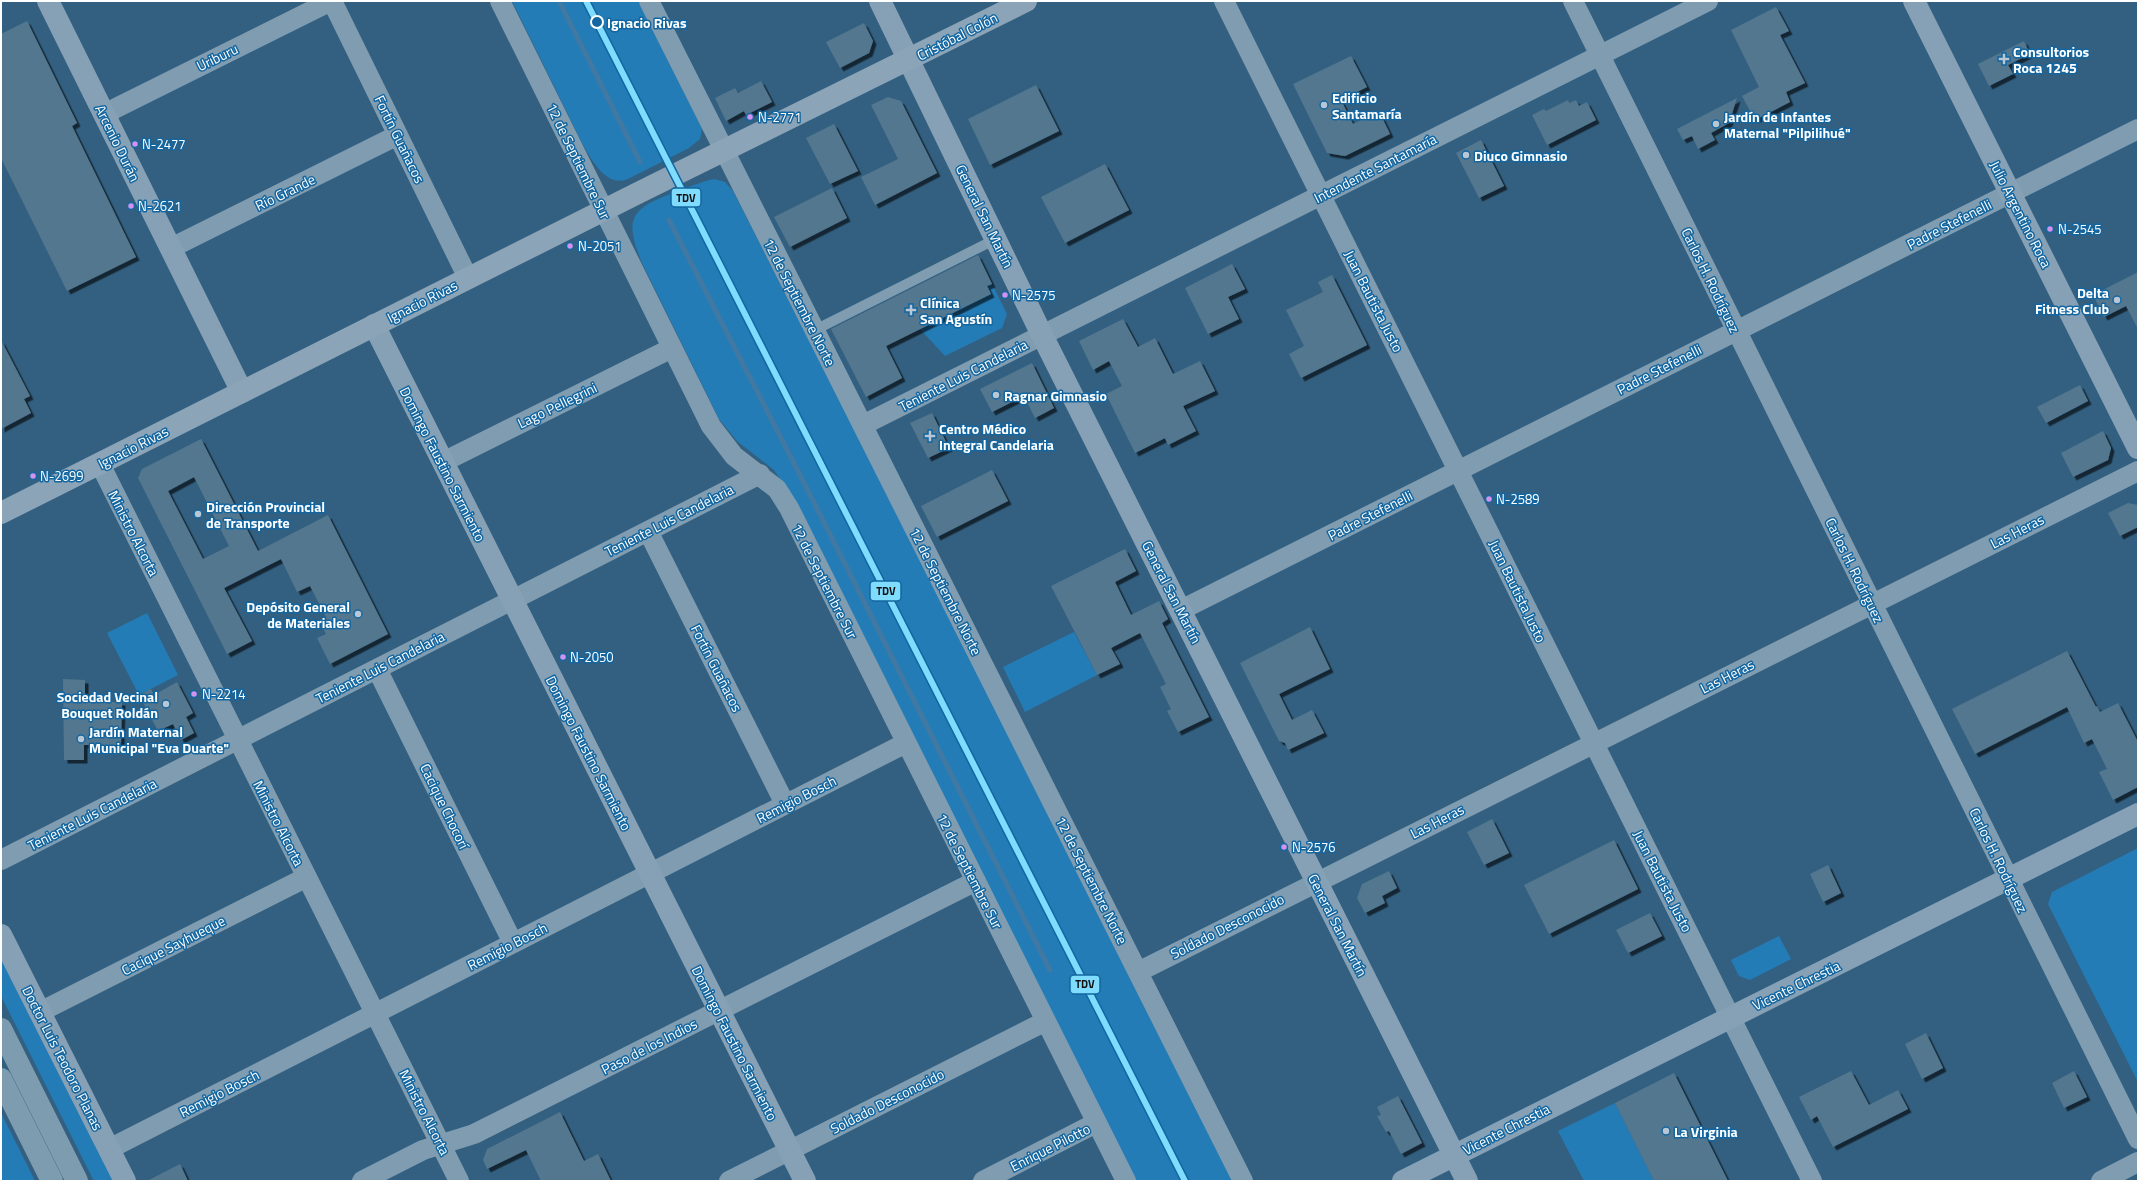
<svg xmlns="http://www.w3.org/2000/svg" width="2139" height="1182" viewBox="0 0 2139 1182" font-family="'Titillium Web',sans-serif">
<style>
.green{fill:#247cb6}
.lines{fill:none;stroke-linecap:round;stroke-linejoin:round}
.stream{stroke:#4179a2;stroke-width:5}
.building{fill:#52778f;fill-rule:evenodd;filter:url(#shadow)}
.lane{stroke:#7f9cb0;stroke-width:10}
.street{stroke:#7f9cb0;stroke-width:20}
.secondary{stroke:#86a1b5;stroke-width:22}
.primary{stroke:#8ba4b7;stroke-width:22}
.highway{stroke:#7e9caf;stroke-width:22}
.rail-1-casing{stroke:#1366a0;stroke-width:9}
.rail-1{stroke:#80dcff;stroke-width:6}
.stop-dot{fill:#1366a0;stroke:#fff;stroke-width:2}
.poi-dot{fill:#b8c7d3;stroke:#1366a0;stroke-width:1.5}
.bus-dot{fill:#d193ec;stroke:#1366a0;stroke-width:1.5}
.labels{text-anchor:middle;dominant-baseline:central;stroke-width:3;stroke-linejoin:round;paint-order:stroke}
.bus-label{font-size:13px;fill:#fff;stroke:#1366a0;text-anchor:start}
.stop-label{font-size:14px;font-weight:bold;fill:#fff;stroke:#1366a0;text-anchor:start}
.street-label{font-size:14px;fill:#fff;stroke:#1366a0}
.poi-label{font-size:14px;font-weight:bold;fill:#fff;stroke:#1366a0;text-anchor:start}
.line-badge{stroke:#1366a0;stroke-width:1.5}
.pale-badge-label{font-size:11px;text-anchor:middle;font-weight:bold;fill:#111}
</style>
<defs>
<filter id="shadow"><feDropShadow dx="3.5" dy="3.5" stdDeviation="0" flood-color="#0009"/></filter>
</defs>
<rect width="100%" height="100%" fill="#336080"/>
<path class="green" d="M512,1H638L700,124L702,129L700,139L689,148L628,179C606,188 591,159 582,143Z
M714,179L725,182L733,191L1236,1181H1136L791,495L774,470L737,441L719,419L642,263C624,219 630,209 673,193C687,188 700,182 714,179Z
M992,284L1007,314L1002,328L945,356L920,329L990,294L987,286Z
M147,613L178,675L139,695L107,633Z
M1074,632L1097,675L1025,712L1003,667Z
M2138,848V1082L2048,904L2052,892Z
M1779,936L1791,959L1750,980L1739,976L1731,960Z
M1,951L116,1181H94L1,996Z
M1615,1103L1654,1181H1584L1558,1131Z
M1,1113L35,1181H1Z"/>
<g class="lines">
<path class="stream" d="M559,1L640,162
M669,220L799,473L1050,970"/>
</g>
<path class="building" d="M1776,7L1789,31L1780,35L1805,83L1786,92L1790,102L1755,120L1742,96L1759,87L1731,30Z
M27,21L77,123L72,126L136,257L67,291L1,158V34Z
M864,23L873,41L869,53L840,68L826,42Z
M2024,41L2030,54L2008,65L2013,74L1989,86L1978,64Z
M1351,56L1367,87L1341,100L1353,124L1379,111L1390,134L1345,156L1327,153L1293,84Z
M761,81L772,102L746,115L744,111L726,121L715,98L735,88L738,93Z
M1036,85L1059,131L990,165L968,119Z
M888,97L901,101L937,173L875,205L861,177L898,159L871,105Z
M1737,98L1729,123L1711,133L1715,140L1698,149L1692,136L1683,140L1677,129Z
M1568,100L1569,103L1576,100L1579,106L1587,102L1596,120L1547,145L1532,115L1544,109L1546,111Z
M834,124L858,171L830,184L806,138Z
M1481,140L1504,186L1479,198L1456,153Z
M1105,164L1129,210L1065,243L1041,197Z
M832,188L847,218L790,247L774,217Z
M978,255L992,284L987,286L991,294L886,346L902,378L866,397L831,329Z
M1232,264L1245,289L1228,297L1239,319L1208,334L1185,288Z
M2138,272V329L2126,306L2104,317L2093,295Z
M1332,275L1367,345L1301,378L1289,354L1304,346L1286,310L1323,292L1318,282Z
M1123,319L1138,347L1155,338L1173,374L1200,361L1215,391L1183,406L1196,431L1168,445L1165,438L1135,453L1106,394L1122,386L1109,361L1093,370L1079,341Z
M1,340L30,396L24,399L31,413L1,429Z
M1032,363L1054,408L1035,418L1024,396L992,412L980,389Z
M2080,385L2088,401L2046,423L2037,407Z
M932,413L949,448L928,458L910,423Z
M2103,431L2111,448L2108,460L2073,477L2061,453Z
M201,439L258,551L328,515L388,634L330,664L317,638L326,634L320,623L327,619L310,586L297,592L281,559L224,588L252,641L227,654L138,478L142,469ZM194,477L229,546L203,559L168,491Z
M992,470L1008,501L937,537L921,506Z
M2128,503L2138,505V527L2120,536L2108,513Z
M1125,549L1136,571L1115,582L1131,615L1159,601L1168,619L1162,623L1209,717L1178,732L1167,711L1171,709L1160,687L1166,684L1140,633L1111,648L1120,664L1097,675L1051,586Z
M1310,627L1330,669L1279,694L1292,720L1312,710L1324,733L1288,750L1285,743L1279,741L1240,663Z
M2067,651L2096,707L2097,706L2100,712L2118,703L2138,742V787L2113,800L2099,772L2107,769L2092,739L2084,743L2067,707L1975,754L1952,709Z
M63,679L85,680V702H122L121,745H84V760H64Z
M177,682L193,713L186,717L194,733L181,740L173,724L158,731L139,695L151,689L154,695Z
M1492,819L1509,853L1484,865L1467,832Z
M1614,840L1638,889L1549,934L1524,885Z
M1828,865L1841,893L1823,902L1810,874Z
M1389,871L1397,888L1382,896L1385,903L1365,913L1357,898L1362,884Z
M1650,913L1662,936L1628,953L1616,930Z
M1926,1033L1943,1068L1922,1079L1905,1044Z
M1851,1071L1869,1105L1898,1090L1908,1109L1833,1147L1817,1116L1811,1120L1799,1097Z
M2074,1071L2087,1097L2064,1108L2052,1083Z
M1674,1073L1728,1181H1654L1615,1103Z
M1398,1096L1422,1143L1401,1154L1389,1131L1386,1132L1377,1116L1381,1115L1377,1107Z
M560,1112L584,1161L598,1154L611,1181H541L526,1150L487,1169L483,1160L487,1149Z
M180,1164L188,1181H147Z"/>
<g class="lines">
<path class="lane" d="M815,330L996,239"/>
<path class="street" d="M332,1L468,278
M500,1L711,426L734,456L777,489L789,508L1126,1181
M649,1L1243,1181
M1224,1L1812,1181
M1573,1L2138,1139
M104,114L331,1
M171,248L398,135
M863,425L1708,1
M443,462L672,348
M100,464L459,1181
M648,531L785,804
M1181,610L2138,129
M377,669L513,943
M1,860L760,474
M1138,972L2138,471
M40,1012L307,877
M109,1149L906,743
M362,1181L423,1150L474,1134L976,881
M729,1181L1046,1021
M983,1181L1096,1123
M2101,1181L2138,1162"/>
<path class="secondary" d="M48,1L242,392
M880,1L1042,335L1467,1181
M1914,1L2138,448
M374,325L805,1181
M1,935L125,1181
M1403,1181L2138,814"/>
<path class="primary" d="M1,513L640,192L1026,1"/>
<path class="highway" d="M1,1029L77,1181
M1,1079L52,1181"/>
<g class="rail-1-casing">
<path id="rail-1" d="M586,1L1185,1181"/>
</g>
<use href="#rail-1" class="rail-1"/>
</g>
<circle class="stop-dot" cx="597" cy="22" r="6"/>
<g class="poi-dot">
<path d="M2002 53h4v4h4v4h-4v4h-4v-4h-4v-4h4z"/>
<circle cx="1324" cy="105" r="4"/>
<circle cx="1716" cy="124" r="4"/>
<circle cx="1466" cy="155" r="4"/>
<circle cx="2117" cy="300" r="4"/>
<path d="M909 304h4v4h4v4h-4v4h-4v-4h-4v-4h4z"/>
<circle cx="996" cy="395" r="4"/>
<path d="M928 430h4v4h4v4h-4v4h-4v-4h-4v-4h4z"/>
<circle cx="198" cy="514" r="4"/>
<circle cx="358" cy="614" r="4"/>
<circle cx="166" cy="704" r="4"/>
<circle cx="81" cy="739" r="4"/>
<circle cx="1666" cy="1131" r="4"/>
</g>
<g class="bus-dot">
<circle cx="750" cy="117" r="3.5"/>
<circle cx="135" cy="144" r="3.5"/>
<circle cx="131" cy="206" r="3.5"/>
<circle cx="2050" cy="229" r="3.5"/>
<circle cx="570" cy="246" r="3.5"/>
<circle cx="1005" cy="295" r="3.5"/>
<circle cx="33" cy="476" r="3.5"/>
<circle cx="1489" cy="499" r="3.5"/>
<circle cx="563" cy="657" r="3.5"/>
<circle cx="194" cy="694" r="3.5"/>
<circle cx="1284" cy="847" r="3.5"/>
</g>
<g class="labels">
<g class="bus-label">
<text x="758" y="117">N-2771</text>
<text x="142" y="144">N-2477</text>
<text x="138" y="206">N-2621</text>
<text x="2058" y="229">N-2545</text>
<text x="578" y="246">N-2051</text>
<text x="1012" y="295">N-2575</text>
<text x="40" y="476">N-2699</text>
<text x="1496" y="499">N-2589</text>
<text x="570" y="657">N-2050</text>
<text x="202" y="694">N-2214</text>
<text x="1292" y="847">N-2576</text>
</g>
<g class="stop-label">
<text x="607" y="22">Ignacio Rivas</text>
</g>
<g class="street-label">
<text transform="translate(957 36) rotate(-27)">Cristóbal Colón</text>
<text transform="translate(217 57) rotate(-26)">Uriburu</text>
<text transform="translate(400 139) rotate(64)">Fortín Guañacos</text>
<text transform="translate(118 143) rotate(64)">Arcenio Durán</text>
<text transform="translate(579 161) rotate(64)">12 de Septiembre Sur</text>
<text transform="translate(1375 168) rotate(-27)">Intendente Santamaría</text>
<text transform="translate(285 192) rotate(-26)">Río Grande</text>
<text transform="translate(2021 214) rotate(63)">Julio Argentino Roca</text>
<text transform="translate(985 216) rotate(64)">General San Martín</text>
<text transform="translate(1949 224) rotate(-27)">Padre Stefenelli</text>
<text transform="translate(1711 280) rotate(64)">Carlos H. Rodríguez</text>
<text transform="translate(422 301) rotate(-27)">Ignacio Rivas</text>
<text transform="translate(1374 301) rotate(63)">Juan Bautista Justo</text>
<text transform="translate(800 302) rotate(63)">12 de Septiembre Norte</text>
<text transform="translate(1659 369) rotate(-27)">Padre Stefenelli</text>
<text transform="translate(963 375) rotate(-27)">Teniente Luis Candelaria</text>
<text transform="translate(557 405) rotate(-26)">Lago Pellegrini</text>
<text transform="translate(133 447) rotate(-27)">Ignacio Rivas</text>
<text transform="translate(443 464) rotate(63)">Domingo Faustino Sarmiento</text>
<text transform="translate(1370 515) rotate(-27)">Padre Stefenelli</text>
<text transform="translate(669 520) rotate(-27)">Teniente Luis Candelaria</text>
<text transform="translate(2017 531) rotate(-27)">Las Heras</text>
<text transform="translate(134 533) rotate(63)">Ministro Alcorta</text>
<text transform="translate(1855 570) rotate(64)">Carlos H. Rodríguez</text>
<text transform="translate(825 581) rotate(63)">12 de Septiembre Sur</text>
<text transform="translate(946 591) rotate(63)">12 de Septiembre Norte</text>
<text transform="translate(1518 591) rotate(64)">Juan Bautista Justo</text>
<text transform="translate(1172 592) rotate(63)">General San Martín</text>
<text transform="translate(380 667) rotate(-27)">Teniente Luis Candelaria</text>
<text transform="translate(717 668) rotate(63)">Fortín Guañacos</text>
<text transform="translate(1727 676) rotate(-27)">Las Heras</text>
<text transform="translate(589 753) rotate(63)">Domingo Faustino Sarmiento</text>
<text transform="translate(796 799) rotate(-27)">Remigio Bosch</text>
<text transform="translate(445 806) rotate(64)">Cacique Chocorí</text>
<text transform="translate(92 814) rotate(-27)">Teniente Luis Candelaria</text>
<text transform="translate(1437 821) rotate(-27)">Las Heras</text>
<text transform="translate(279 823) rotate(63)">Ministro Alcorta</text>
<text transform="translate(1999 860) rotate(64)">Carlos H. Rodríguez</text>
<text transform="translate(970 871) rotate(63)">12 de Septiembre Sur</text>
<text transform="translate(1092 880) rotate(63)">12 de Septiembre Norte</text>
<text transform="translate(1663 881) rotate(63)">Juan Bautista Justo</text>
<text transform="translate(1338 925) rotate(63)">General San Martín</text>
<text transform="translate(1227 926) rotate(-27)">Soldado Desconocido</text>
<text transform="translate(173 945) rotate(-27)">Cacique Sayhueque</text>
<text transform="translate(507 946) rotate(-27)">Remigio Bosch</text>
<text transform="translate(1796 985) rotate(-26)">Vicente Chrestia</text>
<text transform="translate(735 1043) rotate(63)">Domingo Faustino Sarmiento</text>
<text transform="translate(649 1046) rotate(-27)">Paso de los Indios</text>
<text transform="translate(63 1058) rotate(63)">Doctor Luis Teodoro Planas</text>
<text transform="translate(219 1093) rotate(-27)">Remigio Bosch</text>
<text transform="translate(887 1101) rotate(-27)">Soldado Desconocido</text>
<text transform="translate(425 1112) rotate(63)">Ministro Alcorta</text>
<text transform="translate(1506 1129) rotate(-27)">Vicente Chrestia</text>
<text transform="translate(1050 1147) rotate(-27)">Enrique Pilotto</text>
</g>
<g class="poi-label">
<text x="2013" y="51">Consultorios<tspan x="2013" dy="16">Roca 1245</tspan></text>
<text x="1332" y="97">Edificio<tspan x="1332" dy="16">Santamaría</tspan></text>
<text x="1724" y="116">Jardín de Infantes<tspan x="1724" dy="16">Maternal "Pilpilihué"</tspan></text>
<text x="1474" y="155">Diuco Gimnasio</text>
<text x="2109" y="292" text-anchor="end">Delta<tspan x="2109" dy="16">Fitness Club</tspan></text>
<text x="920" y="302">Clínica<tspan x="920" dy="16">San Agustín</tspan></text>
<text x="1004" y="395">Ragnar Gimnasio</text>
<text x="939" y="428">Centro Médico<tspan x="939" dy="16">Integral Candelaria</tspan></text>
<text x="206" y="506">Dirección Provincial<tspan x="206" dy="16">de Transporte</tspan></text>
<text x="350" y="606" text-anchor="end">Depósito General<tspan x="350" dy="16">de Materiales</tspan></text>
<text x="158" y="696" text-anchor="end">Sociedad Vecinal<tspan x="158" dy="16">Bouquet Roldán</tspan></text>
<text x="89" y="731">Jardín Maternal<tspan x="89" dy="16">Municipal "Eva Duarte"</tspan></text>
<text x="1674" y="1131">La Virginia</text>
</g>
</g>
<g class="line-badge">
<rect x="671" y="188" width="30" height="19" rx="4" fill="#80dcff"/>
<rect x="870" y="581" width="31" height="20" rx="4" fill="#80dcff"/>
<rect x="1070" y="975" width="30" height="19" rx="4" fill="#80dcff"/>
</g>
<g class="pale-badge-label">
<text x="686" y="202">TDV</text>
<text x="886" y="595">TDV</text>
<text x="1085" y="988">TDV</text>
</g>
<rect width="2139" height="1182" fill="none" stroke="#ffffff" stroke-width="4"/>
</svg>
